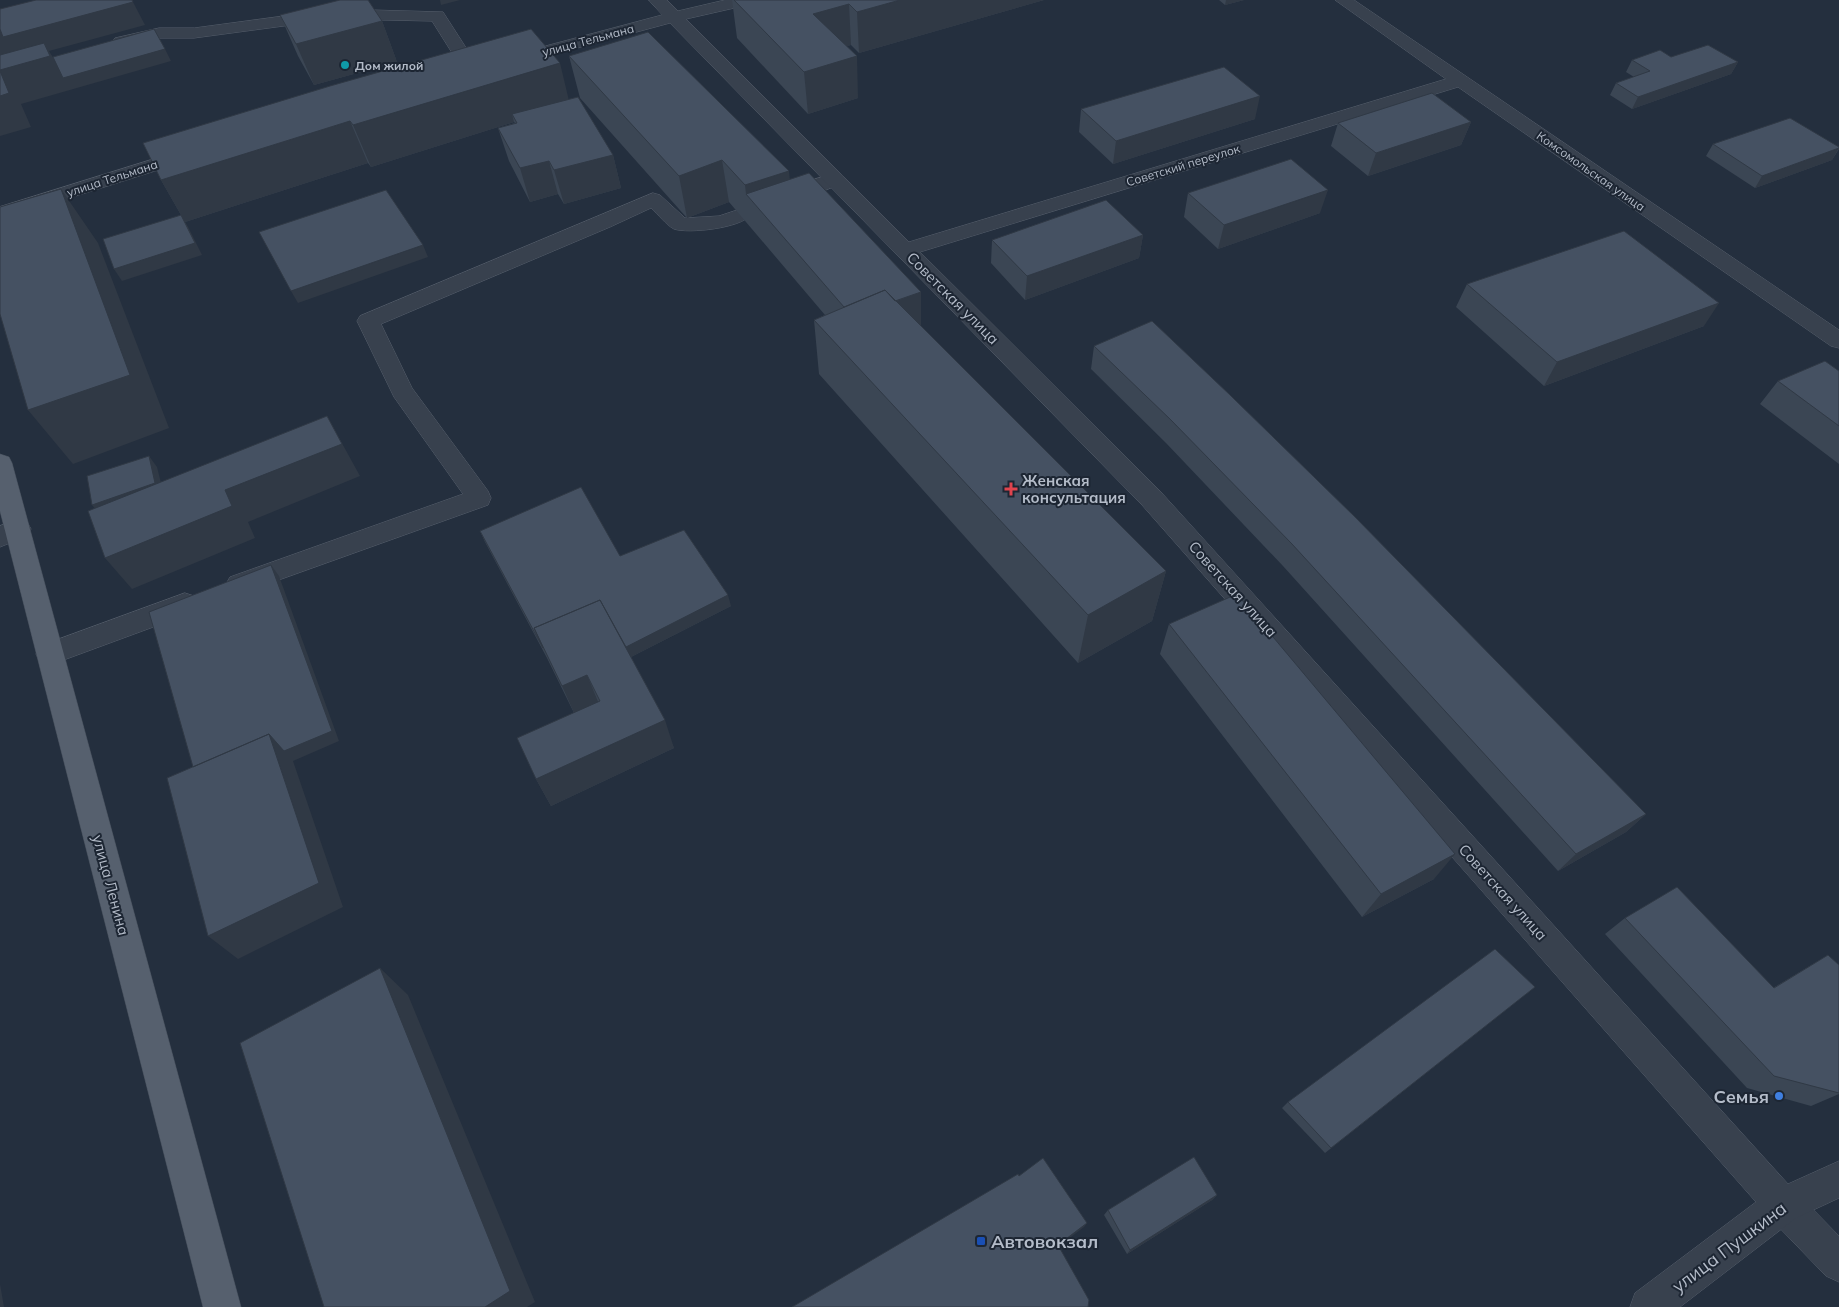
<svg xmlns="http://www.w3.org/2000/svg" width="1839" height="1307" viewBox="0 0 1839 1307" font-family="Mulish,sans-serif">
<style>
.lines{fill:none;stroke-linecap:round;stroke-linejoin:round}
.service-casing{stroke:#565f6c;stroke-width:1}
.minor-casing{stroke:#565f6c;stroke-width:1}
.primary-casing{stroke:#414a57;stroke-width:1}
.service{fill:#38414e;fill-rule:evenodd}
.minor{fill:#38414e;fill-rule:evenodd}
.primary{fill:#56606e;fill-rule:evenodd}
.wall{fill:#3b4654}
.shaded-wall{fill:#303945}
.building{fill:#455162;stroke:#303945}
.culture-dot{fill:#0f9aa8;stroke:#1d2633;stroke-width:2}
.health-dot{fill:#e0444e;stroke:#1d2633;stroke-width:2}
.shop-dot{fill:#3f7fe0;stroke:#1d2633;stroke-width:2}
.transit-dot{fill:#1a4fb4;stroke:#1d2633;stroke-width:2}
.labels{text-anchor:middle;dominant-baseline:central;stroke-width:4;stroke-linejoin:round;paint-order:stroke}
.far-street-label{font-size:12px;fill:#b4bcc9;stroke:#1d2633}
.far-poi-label{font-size:12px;font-weight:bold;fill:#b4bcc9;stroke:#1d2633;text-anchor:start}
.street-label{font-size:15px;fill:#b4bcc9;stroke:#1d2633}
.poi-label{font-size:15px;font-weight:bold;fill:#b4bcc9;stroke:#1d2633;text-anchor:start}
.near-poi-label{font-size:18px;font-weight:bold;fill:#b4bcc9;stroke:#1d2633;text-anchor:end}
.near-street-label{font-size:18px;fill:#b4bcc9;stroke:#1d2633}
</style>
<rect width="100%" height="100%" fill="#242f3e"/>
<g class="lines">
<g class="service-casing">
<path id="service" d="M336,9L443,12L481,71L478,75L472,76L466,75L432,21L336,19L194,38H159L121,47L115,46L112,42L115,38L159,28H194Z
M835,173L842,175L845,179C837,190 789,202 776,199L773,195L776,191Z
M653,193L660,195L685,218L719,216L740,209L747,211L750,215C742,228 688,234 674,229C666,225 658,214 651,208L610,227L381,324L412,388L488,491L491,498L488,505L248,591L239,594L230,591L226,584L230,577L463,494L394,397L357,321L360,316Z
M185,593L194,596L198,604L194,612L50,665L40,662L36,654L40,646Z
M1783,1187L1796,1192L1839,1236V1282L1826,1276L1770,1218L1765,1205L1770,1192Z"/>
</g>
<g class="minor-casing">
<path id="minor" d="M649,0H667L678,11L725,0H754L752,4L686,19L909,242L1446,79L1335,0H1354L1839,330V348L1831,346L1458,87L920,252L1160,491L1788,1184L1839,1161V1198L1796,1218L1680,1307H1630L1635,1293L1756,1202L1142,505L670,23L514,65L508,64L505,60L508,56L662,15Z
M189,148L196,150L199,154L196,158L0,220V207Z
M18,519L27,522L31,529L27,536L0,547V526Z"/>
</g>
<g class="primary-casing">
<path id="primary" d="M0,454L9,457L12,463L241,1307H203L0,511Z"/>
</g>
<use href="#service" class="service"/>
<use href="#minor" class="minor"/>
<use href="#primary" class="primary"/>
</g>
<path class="wall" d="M732,0H1044L859,53L851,45L846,46L858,98L808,114L737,38Z
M1219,0H1244L1225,5Z
M280,15L382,21L397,62L314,85L298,56Z
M569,56L790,179L921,292V325H920L1166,571L1152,621L1078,663L819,374L814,320L825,315L729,202L687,218L580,98Z
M1671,57L1738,62L1731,74L1632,109L1610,95L1616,83L1634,77L1626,72L1632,60Z
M569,99L613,155L621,188L564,204L558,194L530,202L509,161L498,128L515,123L514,122L371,167L368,163L185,222L161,180L143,143Z
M1081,109L1255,119L1113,164L1079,132Z
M1471,122L1461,145L1368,176L1331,146L1338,123Z
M1713,144L1839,147V149L1832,160L1755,188L1706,156Z
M1188,193L1320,213L1218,249L1184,217Z
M1143,235L1139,258L1025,300L991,263L992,240Z
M1467,284L1704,326L1544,386L1456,307Z
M1094,346L1646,814L1626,832L1558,871L1283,566L1166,443L1091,369Z
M1839,371V464L1760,404L1778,381Z
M480,531L620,556L731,606L631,657L674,748L551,806L536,779L574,713L547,658L485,542Z
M1169,624L1434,879L1362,917L1160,654Z
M1625,918L1773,988L1828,955L1839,1094L1811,1106L1747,1088L1605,934Z
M1535,987L1325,1153L1282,1108L1288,1102Z
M1217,1195L1212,1200L1127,1254L1104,1215L1108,1210Z"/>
<path class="shaded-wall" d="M440,0H460L441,5Z
M900,0H1044L859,53L857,12Z
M1226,0H1244L1225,5Z
M133,2L145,25L49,51L65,77L165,49L171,61L21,104L31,127L0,136V14Z
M849,4L851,45L816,55L813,14Z
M382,21L397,62L314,85L296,44Z
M857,56L858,98L808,114L804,72Z
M1738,62L1731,74L1632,109L1638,97Z
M560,63L570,105L512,114L514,122L371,167L353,125Z
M1260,96L1255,119L1113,164L1116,141Z
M350,121L368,163L185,222L161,180Z
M1471,122L1461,145L1368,176L1376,153Z
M1839,148L1832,160L1755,188L1762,176Z
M613,155L621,188L564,204L554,170Z
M722,160L729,202L687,218L679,176Z
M549,161L558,194L530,202L520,168Z
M789,171L793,213L746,194L745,185Z
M61,189L98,243L169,428L73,464L28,410Z
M1328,190L1320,213L1218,249L1224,225Z
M181,215L188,227L202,255L122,281L114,269Z
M1143,235L1139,258L1025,300L1027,276Z
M423,245L428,257L298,303L291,291Z
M921,292V325L855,351L853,317Z
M1719,303L1704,326L1544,386L1557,362Z
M327,416L360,476L248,522L255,538L132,589L105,558L225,490Z
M149,456L157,467L164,495L101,516L92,505Z
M271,565L279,576L339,741L293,761L343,907L238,959L208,936L269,734Z
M1166,571L1152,621L1078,663L1088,615Z
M728,595L731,606L627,659L623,648Z
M587,675L599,704L575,715L562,686Z
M665,720L674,748L551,806L536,779Z
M1646,814L1626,832L1558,871L1576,854Z
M1455,854L1434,879L1362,917L1381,894Z
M380,968L408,995L535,1302L527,1307H485Z
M1217,1195L1212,1200L1127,1254L1130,1250Z
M1087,1223L1084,1227L1055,1249L1058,1245Z
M0,1284L4,1307H0Z"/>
<path class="building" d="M36,0H132L133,2L3,37L0,29V9Z
M340,0H368L382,21L296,44L280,15Z
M734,0H900L857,12L849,4L813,14L857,56L804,72Z
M154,29L165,49L63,78L53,57Z
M531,29L560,63L353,125L350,121L161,180L143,143L330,86Z
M648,32L789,171L745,185L722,160L679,176L569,56Z
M44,43L50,56L0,70V55Z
M1708,45L1738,62L1638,97L1616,83L1650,71L1632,60L1660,50L1671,57Z
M1224,67L1260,96L1116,141L1081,109Z
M0,71L9,93L0,96Z
M1432,93L1471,122L1376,153L1338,123Z
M578,97L613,155L554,170L549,161L520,168L498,128L517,123L512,114Z
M1790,118L1839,147V148L1762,176L1713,144Z
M1291,159L1328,190L1224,225L1188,193Z
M809,173L921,292L895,301L885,290L844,307L746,194Z
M61,189L130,375L28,410L0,314V207Z
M386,190L423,245L291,291L259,232Z
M1106,200L1143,235L1027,276L992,240Z
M181,215L195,243L114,269L103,239Z
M1624,231L1719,303L1557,362L1467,284Z
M885,290L1166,571L1088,615L814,320Z
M1152,321L1230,395L1355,517L1646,814L1576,854L1292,544L1171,420L1094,346Z
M1825,361L1839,371V426L1778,381Z
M327,416L342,444L225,490L232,506L105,558L88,511Z
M149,456L155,483L92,505L87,476Z
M581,487L620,556L684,530L728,595L626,647L600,600L534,628L543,648L480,531Z
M271,565L332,731L284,751L269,734L193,767L149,612Z
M1237,594L1455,854L1381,894L1169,624Z
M600,600L665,720L536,779L517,738L600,701L587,675L562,686L534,628Z
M269,734L319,883L208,936L167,778Z
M1677,887L1774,988L1828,955L1839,965V1093L1774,1076L1625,918Z
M1495,949L1535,987L1331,1148L1288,1102Z
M380,968L510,1291L485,1307H324L240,1043Z
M1194,1157L1217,1195L1130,1250L1108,1210Z
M1043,1158L1087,1223L1058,1245L1089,1300L1088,1307H792L1018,1174L1019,1176Z"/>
<circle class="culture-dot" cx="345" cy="65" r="5"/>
<path class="health-dot" d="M1008.5 481.5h5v5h5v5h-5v5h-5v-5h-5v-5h5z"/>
<circle class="shop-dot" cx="1779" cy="1096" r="5"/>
<rect class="transit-dot" x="976" y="1236" width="10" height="10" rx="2.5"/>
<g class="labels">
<g class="far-street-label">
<text transform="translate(588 40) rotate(-15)">улица Тельмана</text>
<text transform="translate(1183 165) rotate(-17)">Советский переулок</text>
<text transform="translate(1591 171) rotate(35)">Комсомольская улица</text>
<text transform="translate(112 178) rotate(-18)">улица Тельмана</text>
</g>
<g class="far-poi-label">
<text x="355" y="65">Дом жилой</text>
</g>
<g class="street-label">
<text transform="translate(953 298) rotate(45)">Советская улица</text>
<text transform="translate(1233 589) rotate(48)">Советская улица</text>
<text transform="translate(111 885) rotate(75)">улица Ленина</text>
<text transform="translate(1503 892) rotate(48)">Советская улица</text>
</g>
<g class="poi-label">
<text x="1022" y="480">Женская<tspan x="1022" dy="17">консультация</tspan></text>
</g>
<g class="near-poi-label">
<text x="1769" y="1096">Семья</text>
<text x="991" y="1241" text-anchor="start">Автовокзал</text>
</g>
<g class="near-street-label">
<text transform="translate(1729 1247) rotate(-37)">улица Пушкина</text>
</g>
</g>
</svg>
